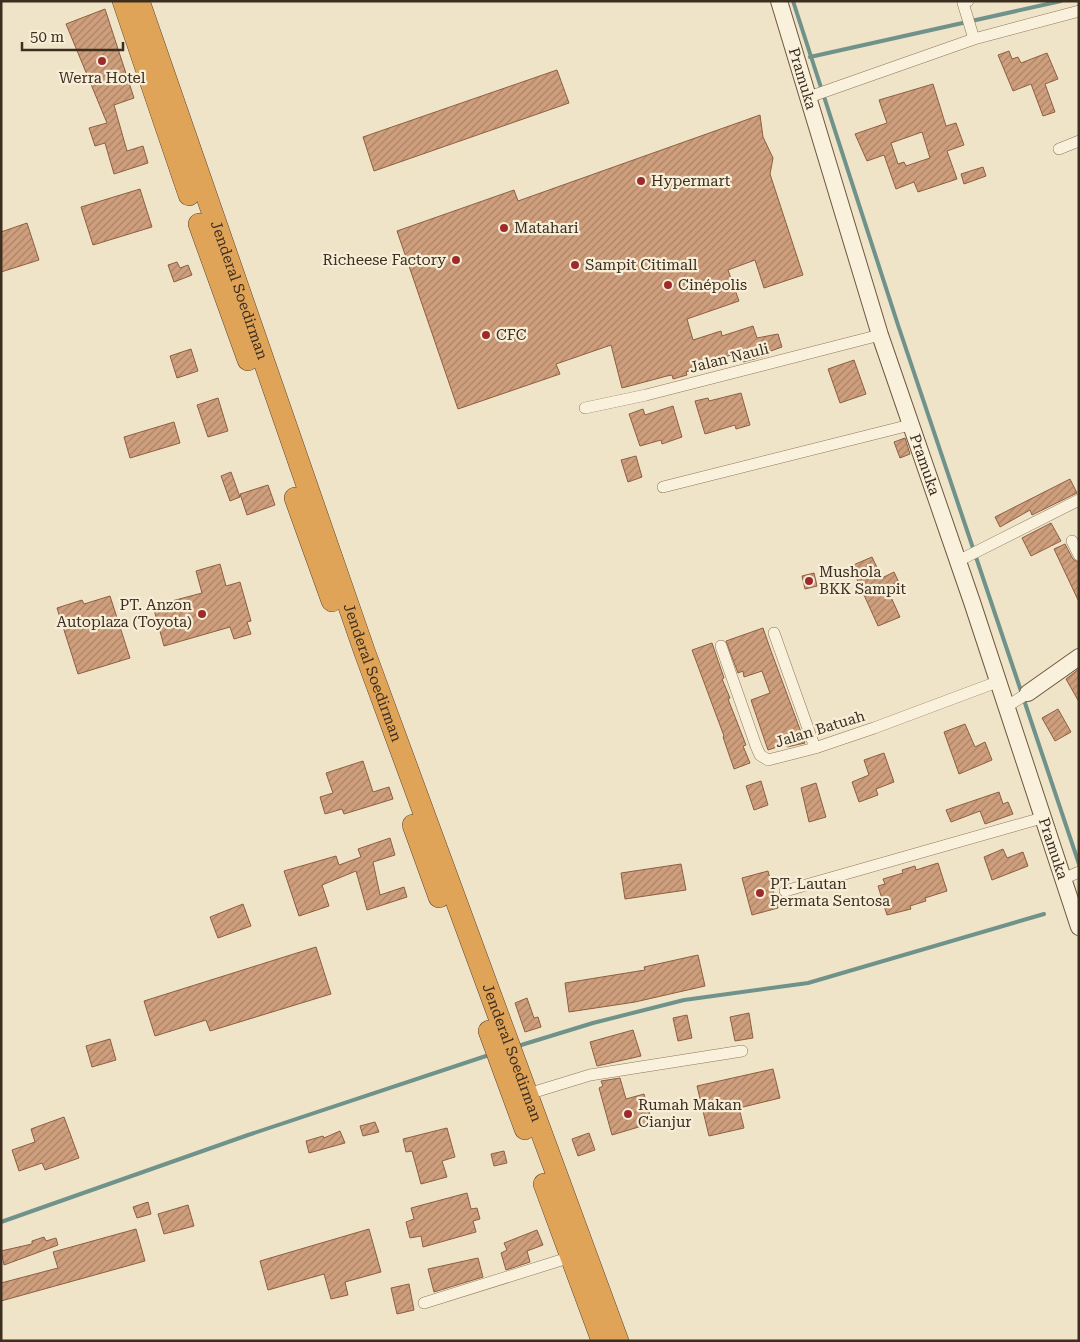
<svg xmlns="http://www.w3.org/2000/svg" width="1080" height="1342" viewBox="0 0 1080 1342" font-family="'Roboto Serif',serif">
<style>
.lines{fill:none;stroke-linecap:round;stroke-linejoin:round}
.stream{stroke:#6f938a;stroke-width:4}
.building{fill:url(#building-hatch);stroke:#8d5f41;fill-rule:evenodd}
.street-casing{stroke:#8d765c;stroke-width:12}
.secondary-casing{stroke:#6f573f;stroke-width:18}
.highway-casing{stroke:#5b4430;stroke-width:22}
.street{stroke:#faf1dc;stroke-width:11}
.secondary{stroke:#faf1dc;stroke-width:16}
.highway{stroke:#e0a458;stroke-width:21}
.poi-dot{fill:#9e2a2b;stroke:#f7eed8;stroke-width:2}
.labels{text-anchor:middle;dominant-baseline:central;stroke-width:4.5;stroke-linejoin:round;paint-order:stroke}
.poi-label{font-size:15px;fill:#3d2e20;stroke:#f7eed8;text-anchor:start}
.street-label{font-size:15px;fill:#3d2e20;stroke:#f7eed8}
</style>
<defs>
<pattern id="building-hatch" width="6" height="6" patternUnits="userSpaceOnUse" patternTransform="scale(1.25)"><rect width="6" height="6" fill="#cf9f7d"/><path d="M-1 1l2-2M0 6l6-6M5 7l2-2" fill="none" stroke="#a98266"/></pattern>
</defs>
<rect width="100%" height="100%" fill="#f0e4c8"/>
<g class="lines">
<path class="stream" d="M793,1L898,325L1022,694
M810,57L1061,1
M1024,700L1079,864
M518,1046L593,1023L684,1000L808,983L1044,914
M1,1222L248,1135L489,1055"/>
</g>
<path class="building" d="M105,9L134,98L114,105L127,151L143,146L148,163L114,174L105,143L95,146L89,128L107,123L66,24Z
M1009,51L1012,59L1018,57L1021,63L1047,53L1058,79L1045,84L1055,112L1043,116L1031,84L1013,91L998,55Z
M557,70L569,103L374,171L363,137Z
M933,84L946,126L956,123L964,145L947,151L957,179L918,192L914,182L896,189L884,155L867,161L855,134L887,123L879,100ZM922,132L930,158L906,166L904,162L898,164L891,143Z
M760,115L763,137L773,158L770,174L803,275L764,288L755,260L728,270L739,301L687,319L693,340L721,331L722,336L753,326L757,338L778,334L782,347L768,352L769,355L743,362L740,352L691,368L692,370L686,372L687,375L673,379L672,375L667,376L622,388L611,345L556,364L560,374L458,409L397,231L514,190L518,201Z
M983,167L986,176L964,184L961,174Z
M140,189L152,227L93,245L81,207Z
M27,223L39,260L1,272V232Z
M177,262L180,268L188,265L192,275L174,282L168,265Z
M191,349L198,371L177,378L170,356Z
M854,360L866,394L840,403L828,369Z
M741,393L750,425L736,429L735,425L705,434L695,401L708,398L709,401Z
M218,398L228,431L208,437L197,405Z
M673,406L682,437L662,444L661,440L640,446L629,414L643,409L645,415Z
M174,422L180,443L130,458L124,437Z
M905,438L910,454L900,458L894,442Z
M636,456L642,477L628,482L621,460Z
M231,472L240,497L230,501L221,476Z
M1070,479L1077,493L1032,515L1030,510L1000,527L995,517Z
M268,485L275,505L247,515L240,494Z
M1051,523L1061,541L1031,556L1022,538Z
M1065,544L1073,559L1079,563V602L1054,549Z
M872,557L882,578L894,572L902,589L890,595L900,617L878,626L851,566Z
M220,564L226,586L240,582L251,621L247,622L251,634L234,639L230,627L164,646L153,606L202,593L196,571Z
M814,573L817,586L805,589L802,576Z
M110,596L130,658L78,674L57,608L82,600L84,604Z
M763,628L771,651L805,743L787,747L786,744L768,750L751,700L770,693L762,671L744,677L743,671L738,673L726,641Z
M712,643L724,678L722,679L730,698L728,699L746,745L743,746L750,763L734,769L723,737L724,736L692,650Z
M1079,669V702L1066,679Z
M1058,709L1071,732L1055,741L1042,718Z
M965,724L975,747L985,742L992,760L959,774L944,732Z
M884,753L894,782L876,789L878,795L859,802L852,782L869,775L864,760Z
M363,761L373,792L389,787L393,799L344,814L342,809L325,814L320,797L333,793L326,773Z
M761,781L768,805L754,810L746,786Z
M816,783L826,817L809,822L801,788Z
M999,792L1003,804L1008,802L1013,814L985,824L980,811L951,822L946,810Z
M390,838L395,855L373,862L380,895L404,887L407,897L367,910L356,871L322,885L329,906L299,916L284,871L336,856L339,865L361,857L358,849Z
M1003,849L1007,858L1023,852L1028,866L992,880L984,857Z
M938,863L947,891L925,898L926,901L910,906L911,909L887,915L878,886L885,884L883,879L903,873L902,870L915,866L916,870Z
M681,864L686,890L625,899L621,873Z
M768,871L778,908L752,915L742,878Z
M243,904L251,926L218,938L210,917Z
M316,947L331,994L210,1031L206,1020L155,1036L144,1001Z
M698,955L705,986L635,1002L569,1012L565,983L645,970L644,967Z
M527,998L534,1018L538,1017L541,1027L525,1032L515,1003Z
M749,1013L753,1038L735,1041L730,1017Z
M687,1015L692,1038L678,1041L673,1018Z
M633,1030L641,1056L597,1066L590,1042Z
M110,1039L116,1060L92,1067L86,1046Z
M773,1069L780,1098L739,1108L744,1128L709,1136L697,1086Z
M620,1078L626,1099L644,1094L652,1123L612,1135L599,1088L603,1086L601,1081Z
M64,1117L79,1158L45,1170L42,1163L19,1171L12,1150L35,1142L31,1129Z
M375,1122L379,1132L363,1136L360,1126Z
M447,1128L455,1157L442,1161L447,1177L421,1184L412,1151L406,1152L403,1139Z
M340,1131L345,1143L309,1153L306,1141L323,1136L324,1138Z
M589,1133L595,1150L578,1156L572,1139Z
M504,1151L507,1163L494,1166L491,1154Z
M467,1193L471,1209L477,1208L480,1219L473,1221L476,1232L423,1247L421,1236L410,1238L406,1222L414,1219L411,1208Z
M148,1202L151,1214L137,1218L133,1207Z
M188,1205L194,1226L164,1234L158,1214Z
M136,1229L145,1261L1,1301V1283L58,1268L53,1252Z
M369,1229L381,1272L345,1282L348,1295L331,1299L324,1274L268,1290L260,1261Z
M537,1230L543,1245L527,1251L530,1262L506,1270L501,1253L507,1250L504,1243Z
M44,1237L46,1241L56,1238L58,1245L4,1265L1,1251L32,1244V1241Z
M478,1258L483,1277L434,1292L428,1269Z
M409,1284L414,1310L397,1314L391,1288Z"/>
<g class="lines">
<g class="street-casing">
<path id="street" d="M968,1L963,3L974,39
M809,97L974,39L1079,11
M1059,149L1079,141
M585,408L646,395L880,335
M663,487L910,425
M1072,541L1079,555
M958,561L1079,500
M774,633L815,748
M721,646L756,746L760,755L768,760L815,748L874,728L997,682
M1006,707L1028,693
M1063,879L1079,872
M785,891L1042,818
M528,1094L590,1075L742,1051
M424,1303L571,1257"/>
</g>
<g class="secondary-casing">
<g id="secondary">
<path id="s1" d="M779,1L880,335L972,602L1079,927"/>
<path d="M1028,693L1079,657"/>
</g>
</g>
<g class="highway-casing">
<g id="highway">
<path d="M123,1L189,195"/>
<path id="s2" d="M139,1L365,653L618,1341"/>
<path d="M199,224L248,360"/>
<path d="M295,498L332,601"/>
<path d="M413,825L439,897"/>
<path d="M489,1031L525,1129"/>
<path d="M544,1184L602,1341"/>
</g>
</g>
<use href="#street" class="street"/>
<use href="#secondary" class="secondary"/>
<use href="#highway" class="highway"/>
</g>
<g class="poi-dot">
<circle cx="102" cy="61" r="5"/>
<circle cx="641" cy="181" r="5"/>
<circle cx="504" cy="228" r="5"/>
<circle cx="456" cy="260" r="5"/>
<circle cx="575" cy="265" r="5"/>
<circle cx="668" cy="285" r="5"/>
<circle cx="486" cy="335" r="5"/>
<circle cx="809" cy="581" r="5"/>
<circle cx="202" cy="614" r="5"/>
<circle cx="760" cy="893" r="5"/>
<circle cx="628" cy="1114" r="5"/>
</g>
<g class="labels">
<g class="poi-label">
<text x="102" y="78" text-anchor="middle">Werra Hotel</text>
<text x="651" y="181">Hypermart</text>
<text x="514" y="228">Matahari</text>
<text x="446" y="260" text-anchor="end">Richeese Factory</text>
<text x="585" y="265">Sampit Citimall</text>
<text x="678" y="285">Cinépolis</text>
<text x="496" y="335">CFC</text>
<text x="819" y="572">Mushola<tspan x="819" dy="17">BKK Sampit</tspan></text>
<text x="192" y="605" text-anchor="end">PT. Anzon<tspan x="192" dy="17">Autoplaza (Toyota)</tspan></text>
<text x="770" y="884">PT. Lautan<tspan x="770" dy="17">Permata Sentosa</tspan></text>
<text x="638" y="1105">Rumah Makan<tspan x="638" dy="17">Cianjur</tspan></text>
</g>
<g class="street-label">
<text stroke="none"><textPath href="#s1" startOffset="81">Pramuka</textPath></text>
<text stroke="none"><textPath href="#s2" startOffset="306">Jenderal Soedirman</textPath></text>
<text transform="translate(729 358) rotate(-14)">Jalan Nauli</text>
<text stroke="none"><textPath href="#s1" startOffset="486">Pramuka</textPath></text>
<text stroke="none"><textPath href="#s2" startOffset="711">Jenderal Soedirman</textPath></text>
<text transform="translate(820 729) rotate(-17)">Jalan Batuah</text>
<text stroke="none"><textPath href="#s1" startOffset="891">Pramuka</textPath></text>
<text stroke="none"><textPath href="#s2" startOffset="1116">Jenderal Soedirman</textPath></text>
</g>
</g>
<rect width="1080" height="1342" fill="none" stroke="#3d2e20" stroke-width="5"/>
<path d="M22 42v8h101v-8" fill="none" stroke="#3d2e20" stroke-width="2.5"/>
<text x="30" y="42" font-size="15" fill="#3d2e20" stroke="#f7eed8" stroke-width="4" paint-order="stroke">50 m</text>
</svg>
